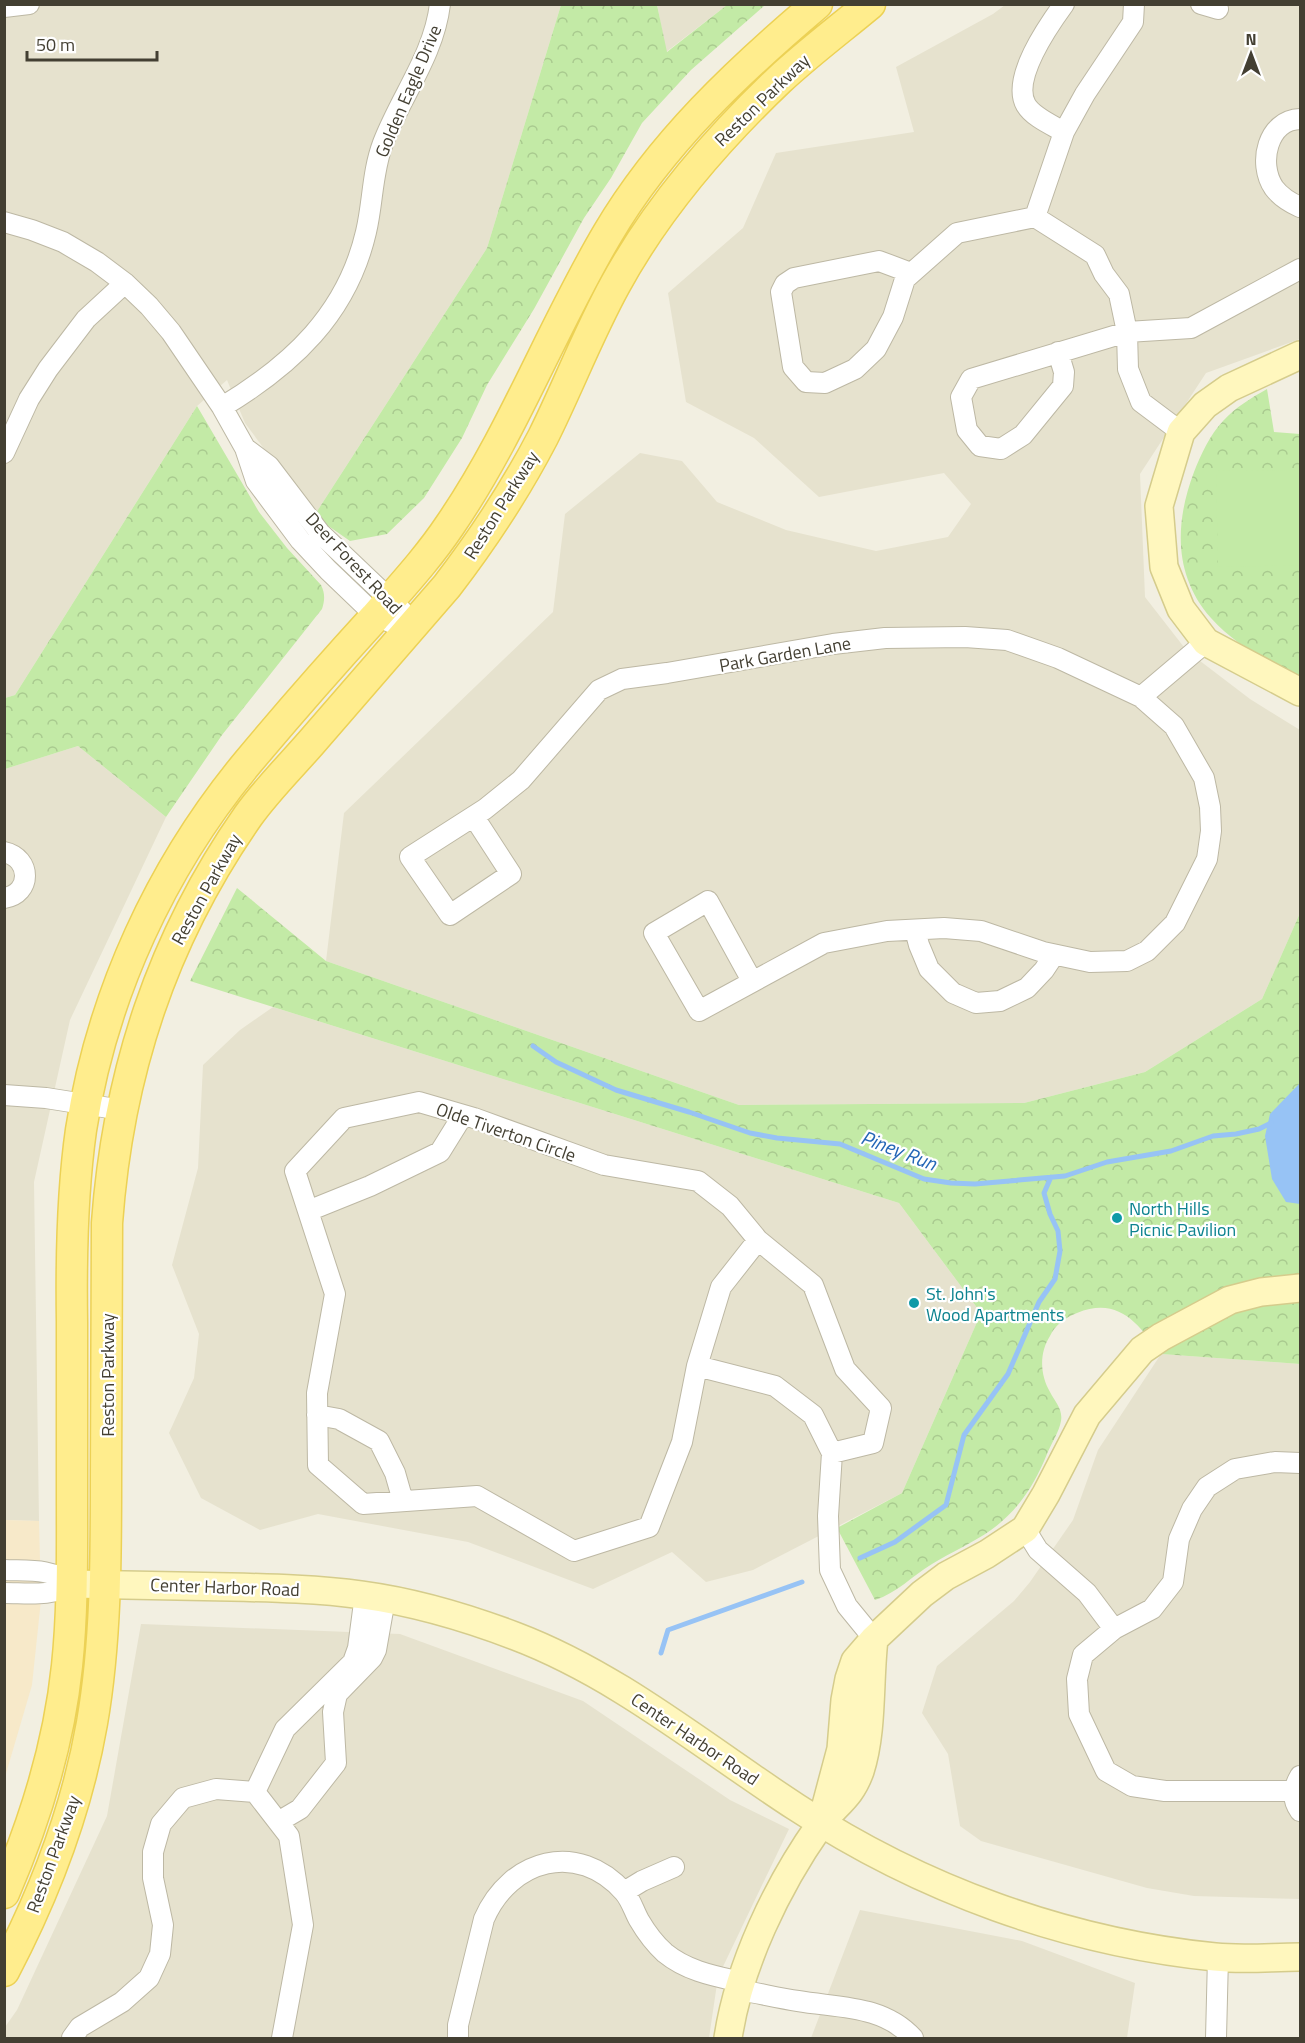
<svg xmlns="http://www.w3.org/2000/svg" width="1305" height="2043" viewBox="0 0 1305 2043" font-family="'Titillium Web',sans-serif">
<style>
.residential{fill:#e6e2ce}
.commercial{fill:#f7e9c9}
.forest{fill:url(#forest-crowns)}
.garden{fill:#c3eaa6}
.water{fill:#97c3f5}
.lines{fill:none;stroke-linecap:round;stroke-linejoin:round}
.stream{stroke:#97c3f5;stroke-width:5}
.street-casing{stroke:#bdb8a4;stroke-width:22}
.secondary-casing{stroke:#d5cc8c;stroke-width:30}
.primary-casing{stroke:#ecd155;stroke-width:33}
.street{stroke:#fff;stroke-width:20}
.secondary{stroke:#fff7be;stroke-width:27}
.primary{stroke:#ffed8d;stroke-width:30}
.culture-dot{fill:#0f9aa8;stroke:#fff;stroke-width:2}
.labels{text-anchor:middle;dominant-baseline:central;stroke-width:4.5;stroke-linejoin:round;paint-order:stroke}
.street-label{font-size:18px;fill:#433f32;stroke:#fff}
.culture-label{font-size:18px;fill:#0d838f;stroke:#fff;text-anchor:start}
.water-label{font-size:20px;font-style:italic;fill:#2466b6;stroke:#fff}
</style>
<defs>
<pattern id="forest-crowns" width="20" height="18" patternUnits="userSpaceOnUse" patternTransform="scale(1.5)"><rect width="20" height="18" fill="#c3eaa6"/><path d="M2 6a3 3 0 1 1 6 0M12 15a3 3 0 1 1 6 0" fill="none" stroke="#a9ca8f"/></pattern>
</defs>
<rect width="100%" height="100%" fill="#f2efe1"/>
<path class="residential" d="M657,4L727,5L666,52Z
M5,5H561L487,248L314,516L245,423L227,380L197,406L15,695L5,698Z
M1005,5H1300V339L1206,373L1140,474L1145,597L1187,651L1250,699L1300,730V913L1262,999L1145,1072L1024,1103L739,1105L326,961L344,813L553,612L565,514L640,453L682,461L717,502L786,530L876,551L948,537L971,504L944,473L819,497L754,438L686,402L668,293L743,228L776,153L914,132L896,67L993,14Z
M78,746L166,817L70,1020L34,1182L39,1521L5,1520V769Z
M273,1007L899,1203L981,1313L902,1493L753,1570L706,1582L672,1552L593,1589L468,1542L318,1514L260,1530L201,1498L169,1433L194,1378L199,1334L172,1265L198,1168L203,1065L240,1030Z
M1161,1354L1300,1364V1899L1194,1896L1147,1888L981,1841L960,1826L948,1754L922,1713L937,1666L1014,1601L1030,1582L1073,1520L1098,1450Z
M141,1624L400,1634L583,1701L730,1800L789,1829L718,1977L709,2038H5V2027L17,2010L107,1816Z
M860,1910L1022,1941L1135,1983L1127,2038H811Z"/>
<path class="commercial" d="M5,1520L39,1521L41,1600L32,1685L5,1777Z"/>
<path class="forest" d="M561,5H657L667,52L727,5H765L691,70L642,123L611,178L584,218L534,309L487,385L462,438L424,498L387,534L350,541L314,516L487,248Z
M1267,389L1274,432L1300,434V681L1295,680C1267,661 1233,643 1211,618C1173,575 1175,522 1194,472C1201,454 1210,435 1223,421C1236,407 1251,398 1267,389Z
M197,406L259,512L287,548L321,585C325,593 325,600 322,609L222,735L166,817L78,746L5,769V698L15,695Z
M237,888L326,961L739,1105L1024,1103L1145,1072L1262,999L1300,913V1364L1161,1354C1138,1324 1119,1296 1077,1313C1066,1317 1055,1325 1050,1336C1039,1353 1040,1375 1050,1392C1055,1402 1063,1409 1061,1421C1059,1432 1051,1444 1047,1454C1035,1484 1018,1511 991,1530C973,1543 951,1552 932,1564C912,1576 897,1593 875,1600L837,1528L902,1493L981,1313L899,1203L190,981Z"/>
<path class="garden" d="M1300,470V565L1218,567L1216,471Z"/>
<path class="water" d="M1300,1083V1204L1286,1202L1272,1179L1265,1136L1270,1114Z"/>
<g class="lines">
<path class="stream" d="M533,1046L556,1062L616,1090L689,1112L750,1133L777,1138L840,1144L924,1179L951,1183L975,1184L1065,1176L1107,1162L1171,1151L1213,1136L1236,1134L1259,1129L1271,1123
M860,1558L895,1542L946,1505L964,1435L1008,1374L1039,1302L1055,1279L1060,1251L1058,1231L1050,1214L1044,1193L1051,1177
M661,1653L668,1630L802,1582"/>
<g class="street-casing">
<path id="street" d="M1064,4C1048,26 1011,79 1026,105C1033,117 1052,125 1064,132
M1201,4L1218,9
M4,7L29,4
M1300,119C1268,120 1257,163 1274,188C1280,196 1291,203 1300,207
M1035,217L1064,132L1085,94L1133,22L1134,4
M4,222L32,230L63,242L97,262L125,283L149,306L171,332L222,407L245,448L256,481L300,540L328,570L376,616L409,630
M911,273L879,261L794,278L785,284L781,292L793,367L806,382L825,383L855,369L876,349L893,317L905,279L957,233L1035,217L1095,255L1104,274L1119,294L1127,332L1128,369L1141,402L1181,432
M1058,352L1064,372L1063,386L1023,435L1001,449L980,446L967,430L961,397L971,379L1127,332L1191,328L1300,269
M222,407C292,365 347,314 366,232C373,203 372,172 383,143C401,96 434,55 440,4
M245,448L269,466L320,533L402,611L409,630
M4,453L29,399L48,369L86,319L125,283
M474,817L511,874L450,915L410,857L485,809L521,780L599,690L622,679L667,673L833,644L885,638L965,637L1007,640L1058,658L1141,697
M4,852C32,858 32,894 4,898
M915,930L919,945L929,969L953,993L976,1003L1000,1001L1027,988L1044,970L1054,955
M752,981L708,901L654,933L699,1011L824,943L887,931L944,928L981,931L1043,952L1090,962L1127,961L1147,951L1175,923L1207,859L1211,831L1210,807L1204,778L1174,726L1141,697L1206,642
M4,1095L46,1098L122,1110
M308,1211L370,1186L440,1152L463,1115
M758,1240L721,1287L697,1366L682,1442L649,1527L574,1551L477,1496L363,1504L318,1465L317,1393L335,1294L295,1171L344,1118L419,1102L474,1118L604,1165L698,1181L730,1206L758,1240L813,1285L845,1369L881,1408L873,1443L832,1453L828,1516L830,1570L847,1606L874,1639
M697,1366L775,1386L813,1415L832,1453
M317,1415L339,1419L379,1441L395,1473L403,1501
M1025,1529L1038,1550L1087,1593L1114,1629
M4,1570C31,1571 49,1568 72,1584C52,1597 28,1593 4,1593
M1300,1776C1293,1788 1292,1800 1300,1811
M1294,1791H1165L1132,1786L1106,1771L1079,1714L1077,1679L1083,1655L1114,1629L1152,1609L1173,1582L1179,1539L1192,1509L1207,1487L1235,1469L1275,1462L1300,1463
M255,1792L285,1729L353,1662L358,1648L365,1595
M278,1822L300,1809L336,1763L333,1712L337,1694L372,1658L376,1650L385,1599
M624,1892L642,1881L674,1867
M739,1990C758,1993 778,1998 798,2001C839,2008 883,2005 913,2038
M72,2038L80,2027L122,2002L149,1978L160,1954L163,1925L153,1878V1852L161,1824L183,1798L216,1789L255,1792L289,1836L303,1925L282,2038
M458,2038V2025L484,1919C510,1859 578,1840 624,1892C631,1900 634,1911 639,1920C646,1932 655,1944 665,1953C687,1971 714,1976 741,1982
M1216,2038L1218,1957"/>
</g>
<g class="secondary-casing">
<path id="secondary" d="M1300,355L1229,388L1205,405L1181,432L1159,506L1164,567L1181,609L1206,642L1300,692
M72,1584C125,1585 178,1586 230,1587C274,1588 319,1589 362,1595C414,1602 465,1617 515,1636C618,1675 705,1748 796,1807C921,1889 1066,1942 1215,1957C1243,1960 1272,1957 1300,1957
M821,1824L841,1749L845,1700L849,1679L855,1661L874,1639L922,1594L946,1576L987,1554L1025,1529L1046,1494L1087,1415L1142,1350L1161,1337L1230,1300L1261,1292L1300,1288
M728,2038C739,1965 777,1886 820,1825C835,1804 850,1799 860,1771C873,1731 869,1681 874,1639"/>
</g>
<g class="primary-casing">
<path id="primary" d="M4,1893C35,1821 59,1744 67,1666C73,1609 72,1552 72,1494C72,1437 72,1380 72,1322C71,1258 72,1193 81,1130C102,995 161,867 248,762C289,713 332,664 375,617C401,587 428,558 450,525C513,433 551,329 608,233C661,143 738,71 817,4
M4,1971C45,1893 77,1809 92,1723C106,1642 106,1559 106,1478C107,1393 107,1308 107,1223C118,1073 162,939 248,816C268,788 294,763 316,737C360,686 404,636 447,586C483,539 516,489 543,437C568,387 588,334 615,285C657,208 716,140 779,80C808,53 840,29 870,4"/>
</g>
<use href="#street" class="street"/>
<use href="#secondary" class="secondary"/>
<use href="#primary" class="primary"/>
</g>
<g class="culture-dot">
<circle cx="1117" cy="1218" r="6"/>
<circle cx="914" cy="1303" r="6"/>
</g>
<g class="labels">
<g class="street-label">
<text transform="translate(408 91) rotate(-67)">Golden Eagle Drive</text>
<text transform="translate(762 100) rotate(-44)">Reston Parkway</text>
<text transform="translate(501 505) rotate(-58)">Reston Parkway</text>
<text transform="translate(354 563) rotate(47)">Deer Forest Road</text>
<text transform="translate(785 654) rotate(-10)">Park Garden Lane</text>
<text transform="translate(206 889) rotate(-61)">Reston Parkway</text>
<text transform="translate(506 1132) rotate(19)">Olde Tiverton Circle</text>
<text transform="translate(107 1375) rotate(-90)">Reston Parkway</text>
<text transform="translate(225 1587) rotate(2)">Center Harbor Road</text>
<text transform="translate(695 1739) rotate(34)">Center Harbor Road</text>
<text transform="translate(53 1854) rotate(-70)">Reston Parkway</text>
</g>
<g class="culture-label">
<text x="1129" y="1208">North Hills<tspan x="1129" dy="21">Picnic Pavilion</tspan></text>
<text x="926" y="1293">St. John's<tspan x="926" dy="21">Wood Apartments</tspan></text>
</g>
<g class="water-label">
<text transform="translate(899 1150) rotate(21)">Piney Run</text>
</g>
</g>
<rect width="1305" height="2043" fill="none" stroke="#433f32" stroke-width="12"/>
<g transform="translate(1251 54)" stroke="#ffffff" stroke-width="4.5" paint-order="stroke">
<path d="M0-4.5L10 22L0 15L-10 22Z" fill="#433f32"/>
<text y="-9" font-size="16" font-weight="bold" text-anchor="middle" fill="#433f32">N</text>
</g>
<path d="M27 51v9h130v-9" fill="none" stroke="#433f32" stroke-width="3"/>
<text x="36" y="51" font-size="18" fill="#433f32" stroke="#ffffff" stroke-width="4.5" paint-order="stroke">50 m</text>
</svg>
